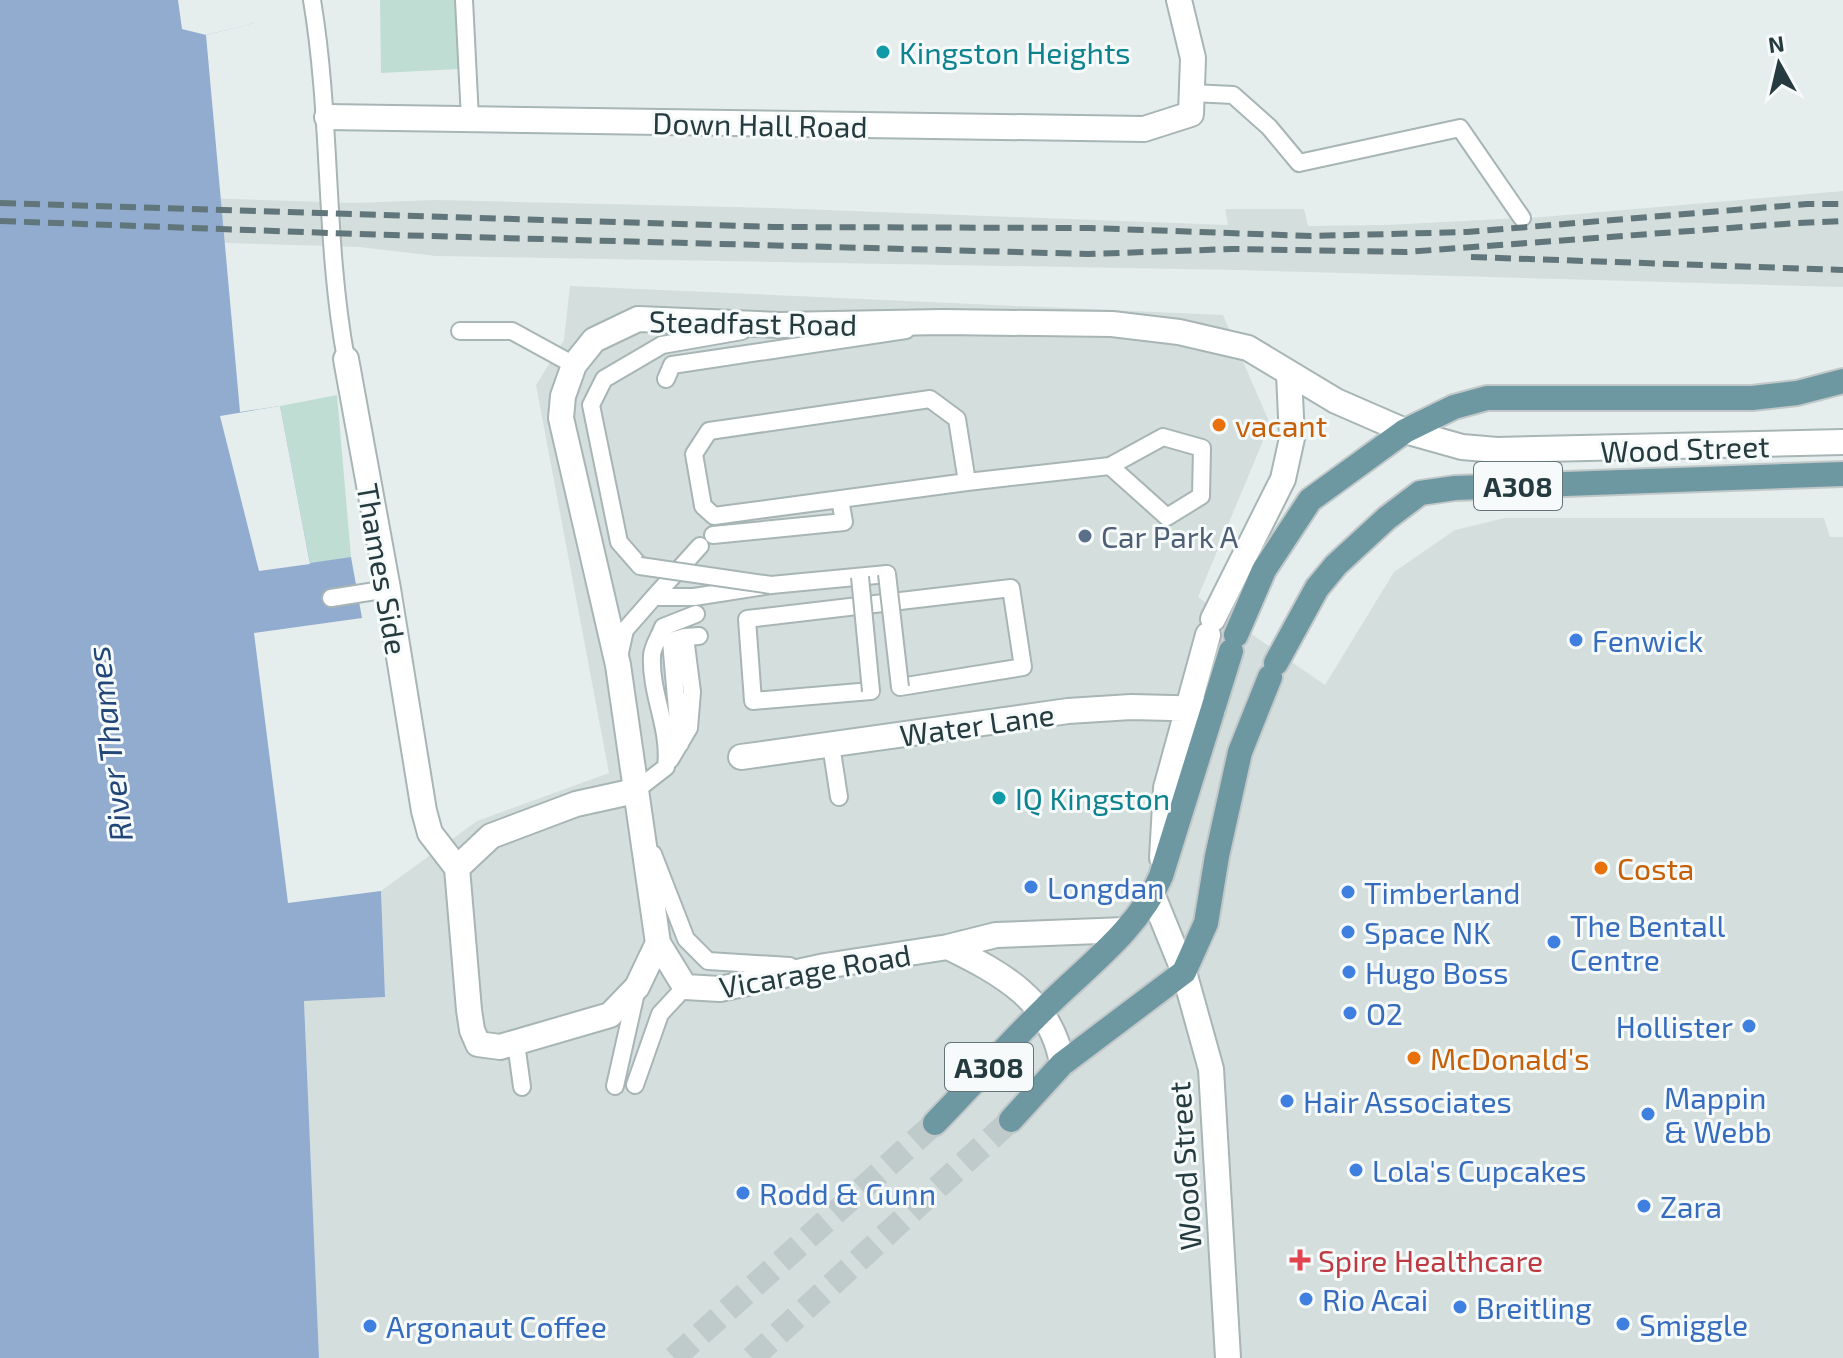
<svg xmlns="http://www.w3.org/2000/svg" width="1843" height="1358" viewBox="0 0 1843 1358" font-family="'Exo 2',sans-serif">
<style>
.built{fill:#d4dedd}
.green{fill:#c0ddd4}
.water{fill:#91accf}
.pier{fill:#e5eeed}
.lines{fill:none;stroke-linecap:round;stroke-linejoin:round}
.primary-tunnel{stroke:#bfcaca;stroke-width:24;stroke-dasharray:24 12;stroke-linecap:butt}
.lane-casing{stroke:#a8b5b5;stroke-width:20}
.street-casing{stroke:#a8b5b5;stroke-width:28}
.primary-casing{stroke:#c2c8c9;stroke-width:28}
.lane{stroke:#fff;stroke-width:16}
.street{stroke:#fff;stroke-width:24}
.primary{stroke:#6d98a1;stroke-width:24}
.rail{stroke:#60767a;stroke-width:6;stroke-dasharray:16 8;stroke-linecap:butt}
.lane-bridge-casing{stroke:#a8b5b5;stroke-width:20;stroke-linecap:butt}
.lane-bridge{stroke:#fff;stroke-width:16}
.culture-dot{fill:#0f9aa8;stroke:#f6fafa;stroke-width:3}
.food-dot{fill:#e8710a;stroke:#f6fafa;stroke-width:3}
.service-dot{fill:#5c6f8a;stroke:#f6fafa;stroke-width:3}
.shop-dot{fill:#3f7fe0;stroke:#f6fafa;stroke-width:3}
.health-dot{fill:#e0444e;stroke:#f6fafa;stroke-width:3}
.labels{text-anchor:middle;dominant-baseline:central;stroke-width:6;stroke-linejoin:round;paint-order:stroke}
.shield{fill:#f6fafa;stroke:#647477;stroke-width:2}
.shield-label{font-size:28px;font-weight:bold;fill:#253b3f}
.culture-label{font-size:30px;fill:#0d838f;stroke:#f6fafa;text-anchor:start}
.street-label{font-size:30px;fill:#253b3f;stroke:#f6fafa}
.food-label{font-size:30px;fill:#c56008;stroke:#f6fafa;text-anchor:start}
.service-label{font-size:30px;fill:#4e5e75;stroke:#f6fafa;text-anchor:start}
.shop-label{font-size:30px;fill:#366cbe;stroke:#f6fafa;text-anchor:start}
.health-label{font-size:30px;fill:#be3a42;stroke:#f6fafa;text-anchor:start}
.water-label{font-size:32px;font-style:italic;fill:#224678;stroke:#f6fafa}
</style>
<rect width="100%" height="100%" fill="#e5eeed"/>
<path class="built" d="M0,191L353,203L437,200L773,208L1228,225L1225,209H1304L1308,226L1386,225L1543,217L1843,191V287L1238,270L436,256L359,247L0,236Z
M570,286L1223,315L1270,424L1198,597L1325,685L1394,572L1455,530L1505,518H1824L1830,537H1843V1358H319L304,1001L385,997L381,891L477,821L609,773L536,385L564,340Z"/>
<path class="green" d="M380,0H455L459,69L381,73Z
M337,395L351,557L310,564L280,406Z"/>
<path class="water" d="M0,0H263L254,23L206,35L240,412L280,406L310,563L351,557L362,618L254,633L288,903L381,891L385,997L304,1001L319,1358H0Z"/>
<path class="pier" d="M178,0H267V3L259,22L206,35L182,29Z
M280,406L310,564L259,571L220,416Z"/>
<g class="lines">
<path class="primary-tunnel" d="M674,1358L935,1123
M752,1358L1011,1120"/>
<g class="lane-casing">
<path id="lane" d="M312,0C332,119 324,241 346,359
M464,0L470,119
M1192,93L1233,95L1269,127L1299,163L1460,128L1522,218
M460,331H512L574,365
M666,379L672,365L906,330
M930,399L957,419L967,482L714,516L703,506L694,454L709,431Z
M967,482L1110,466L1163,437L1202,448L1201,496L1167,517L1110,466
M713,535L844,522L840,499
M640,566L619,542L591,405L604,379L662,345L742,331
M654,597L700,546
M331,598L388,589
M619,657L625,630L654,597H694L771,585L887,574
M871,691L753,701L747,619L1011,588L1023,667L900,687
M680,744L671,641L685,637
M831,745L839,797
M670,760L689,728L692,692L685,637L699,636
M635,791L666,767C671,729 650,694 652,656C652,647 660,636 663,627L696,614
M653,854L686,939L708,961L790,966
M516,1043L522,1087
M635,1085L660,1014L685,987
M615,1086L637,988"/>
</g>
<g class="street-casing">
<path id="street" d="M327,117L1144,129L1191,114L1193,58L1179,0
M346,359L388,589L424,811L430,833L457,868L469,1010L472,1030L478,1044L500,1047L610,1015L637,987L658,943
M1213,619L1283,479L1292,438L1289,374
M741,757L1068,711L1131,707L1213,709
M1162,858L1166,788L1208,635
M457,868L491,836L576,804L635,791
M1153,896L1184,972L1211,1069L1228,1358
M1125,930L996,935L948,947L825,966L720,989L685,987L658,943L618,665L561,418L563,396L574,365L594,340L638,319L779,325L942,322L1112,324L1179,332L1248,348L1336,401L1405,431L1462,447L1497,450L1843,442
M948,947C1001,973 1052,1000 1062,1064"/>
</g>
<g class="primary-casing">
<path id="primary" d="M1236,635L1264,570L1310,500L1405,431L1454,407L1487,398H1752L1797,393L1843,381
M1276,663L1317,588L1336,565L1387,518L1420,493L1455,488L1843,474
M1011,1120L1062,1064L1184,972L1206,923L1217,856L1240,752L1270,677
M935,1123C972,1085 1007,1045 1045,1008C1085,968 1139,929 1161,876L1231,651"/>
</g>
<use href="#lane" class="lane"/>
<use href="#street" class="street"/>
<use href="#primary" class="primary"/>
<path class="rail" d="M0,203L773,227L1089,228L1311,236L1467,232L1807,204H1843
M0,221L357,234L1088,254L1233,249L1406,252L1798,223L1843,221
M1471,257L1843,270"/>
<g class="lane-bridge-casing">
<path id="lane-bridge" d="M640,566L771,585
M887,574L900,687
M860,577L871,691"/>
</g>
<use href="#lane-bridge" class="lane-bridge"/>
</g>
<g class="culture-dot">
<circle cx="883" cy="52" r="8"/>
<circle cx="999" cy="798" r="8"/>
</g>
<g class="food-dot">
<circle cx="1219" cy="425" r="8"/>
<circle cx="1601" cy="868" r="8"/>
<circle cx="1414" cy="1058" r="8"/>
</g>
<circle class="service-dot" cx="1085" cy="536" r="8"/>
<g class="shop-dot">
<circle cx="1576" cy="640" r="8"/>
<circle cx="1031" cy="887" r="8"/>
<circle cx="1348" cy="892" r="8"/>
<circle cx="1348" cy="932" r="8"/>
<circle cx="1554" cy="942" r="8"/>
<circle cx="1349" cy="972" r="8"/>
<circle cx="1350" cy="1013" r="8"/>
<circle cx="1749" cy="1026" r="8"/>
<circle cx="1287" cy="1101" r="8"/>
<circle cx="1648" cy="1114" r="8"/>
<circle cx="1356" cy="1170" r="8"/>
<circle cx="743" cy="1193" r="8"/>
<circle cx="1644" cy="1206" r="8"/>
<circle cx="1306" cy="1299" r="8"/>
<circle cx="1460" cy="1307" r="8"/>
<circle cx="1623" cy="1324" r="8"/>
<circle cx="370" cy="1326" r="8"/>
</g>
<path class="health-dot" d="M1296 1248h8v8h8v8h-8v8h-8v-8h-8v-8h8z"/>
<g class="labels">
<g class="shield">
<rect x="1474" y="462" width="88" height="48" rx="6"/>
<rect x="945" y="1043" width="88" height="48" rx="6"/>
</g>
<g class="shield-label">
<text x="1518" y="486">A308</text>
<text x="989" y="1067">A308</text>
</g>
<g class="culture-label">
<text x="899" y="52">Kingston Heights</text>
<text x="1015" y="798">IQ Kingston</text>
</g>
<g class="street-label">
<text transform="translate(760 124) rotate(1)">Down Hall Road</text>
<text transform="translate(753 322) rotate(1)">Steadfast Road</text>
<text transform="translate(1685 448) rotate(-2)">Wood Street</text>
<text transform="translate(383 569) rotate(80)">Thames Side</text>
<text transform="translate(977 724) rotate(-8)">Water Lane</text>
<text transform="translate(815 970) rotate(-10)">Vicarage Road</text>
<text transform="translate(1184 1166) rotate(-94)">Wood Street</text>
</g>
<g class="food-label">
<text x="1235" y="425">vacant</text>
<text x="1617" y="868">Costa</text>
<text x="1430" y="1058">McDonald's</text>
</g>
<g class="service-label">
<text x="1101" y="536">Car Park A</text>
</g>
<g class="shop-label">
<text x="1592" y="640">Fenwick</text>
<text x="1047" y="887">Longdan</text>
<text x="1364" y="892">Timberland</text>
<text x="1570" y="925">The Bentall<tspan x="1570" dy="34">Centre</tspan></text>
<text x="1364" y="932">Space NK</text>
<text x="1365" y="972">Hugo Boss</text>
<text x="1366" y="1013">O2</text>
<text x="1733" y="1026" text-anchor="end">Hollister</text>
<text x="1664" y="1097">Mappin<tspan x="1664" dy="34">&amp; Webb</tspan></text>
<text x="1303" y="1101">Hair Associates</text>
<text x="1372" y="1170">Lola's Cupcakes</text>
<text x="759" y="1193">Rodd &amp; Gunn</text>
<text x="1660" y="1206">Zara</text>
<text x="1322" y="1299">Rio Acai</text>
<text x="1476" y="1307">Breitling</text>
<text x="1639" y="1324">Smiggle</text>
<text x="386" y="1326">Argonaut Coffee</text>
</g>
<g class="health-label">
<text x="1318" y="1260">Spire Healthcare</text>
</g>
<g class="water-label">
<text transform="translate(108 744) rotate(-97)">River Thames</text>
</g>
</g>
<g transform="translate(1779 64) rotate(352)" stroke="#f6fafa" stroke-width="6" paint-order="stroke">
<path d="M0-6L14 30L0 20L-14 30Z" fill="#253b3f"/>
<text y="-12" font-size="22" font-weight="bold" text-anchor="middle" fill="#253b3f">N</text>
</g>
</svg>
